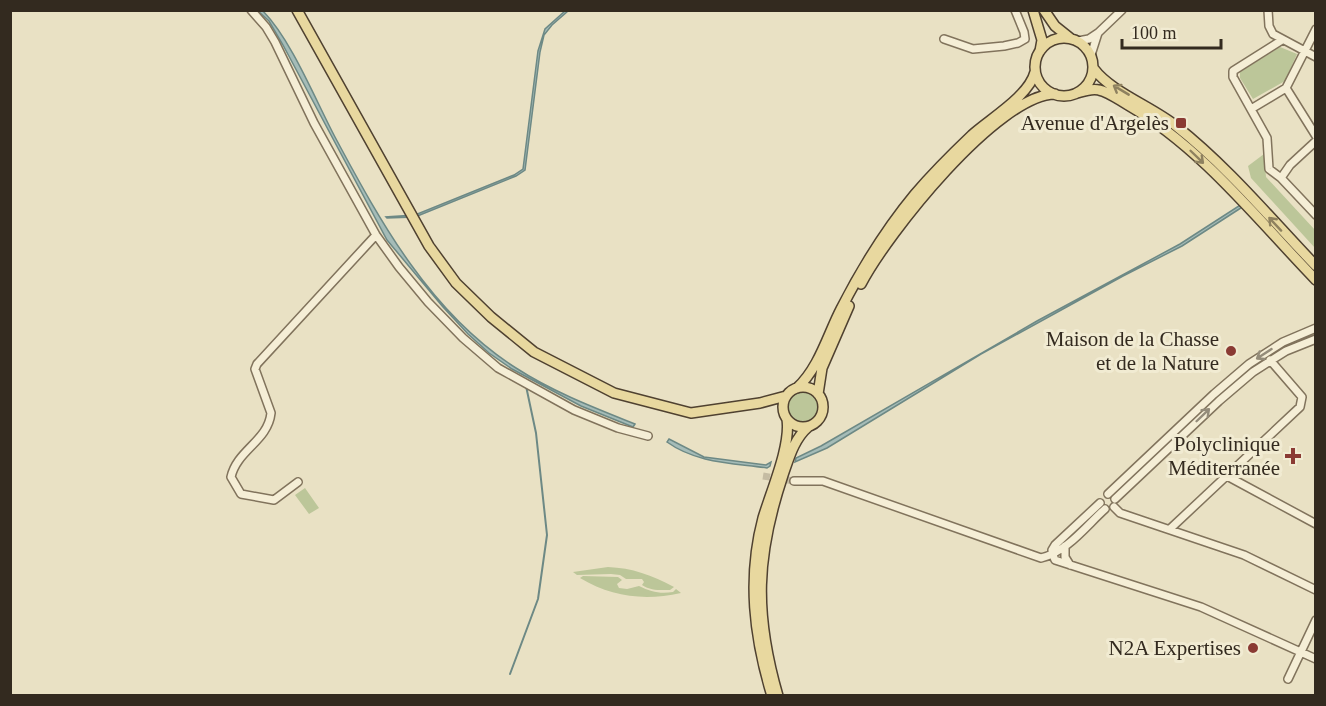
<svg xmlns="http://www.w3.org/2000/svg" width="1326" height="706" viewBox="0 0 1326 706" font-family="Georgia,serif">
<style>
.green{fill:#bcc699}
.water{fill:#a5bcb8;stroke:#6d8985;stroke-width:1.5}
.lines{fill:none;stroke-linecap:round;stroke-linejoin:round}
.stream{stroke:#6d8985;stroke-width:2}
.minor-tunnel{stroke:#c5bca3;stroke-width:7;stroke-dasharray:7 3.5;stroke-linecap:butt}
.minor-casing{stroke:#81735c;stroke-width:10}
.major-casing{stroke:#4f4130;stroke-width:12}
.minor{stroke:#f5eed6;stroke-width:7}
.major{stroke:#e8d89f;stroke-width:9}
.oneway{stroke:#8e815f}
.oneway2{stroke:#948c7a}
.poi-dot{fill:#8a3a33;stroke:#f1ebd2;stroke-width:2}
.labels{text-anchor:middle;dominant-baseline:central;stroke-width:6;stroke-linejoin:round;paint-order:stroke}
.poi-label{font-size:21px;fill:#332a1f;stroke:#f1ebd2;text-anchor:end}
</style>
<rect width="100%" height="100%" fill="#e9e1c4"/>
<path class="green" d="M1280,47L1297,54L1285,81L1253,99L1240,78V72Z
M1264,154L1266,177L1315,230V248L1251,178L1248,166Z
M788 407a15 15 0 1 1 30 0a15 15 0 1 1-30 0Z
M305,488L319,508L309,514L295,495Z
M608,567C632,568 652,575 674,587L670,590C660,590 651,591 642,585L644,582L642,579H626L620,575L611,574L577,575L573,572Z
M583,576L618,577L622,580L617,584L619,588L627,589L639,586C651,592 660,594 673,592L676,589L681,593C644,601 612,597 580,578Z"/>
<path class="water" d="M258,11H263C292,41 315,99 335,137C381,223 431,314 516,368C553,392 595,408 635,424L633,427L581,406L512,369L489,353L468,334L443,307L387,240L283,45L269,21Z
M565,11H568L552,25L544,35L540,52L525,170L516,176L415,217L387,218L386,217L415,215L514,175L523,169L538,51L545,29Z
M1245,202L1247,204L1182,246L1123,276L981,354L827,448L795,462L796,458L821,446L1037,321L1180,244Z
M669,439L704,457L766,465L771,462L770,466L767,468C732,463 696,463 667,442Z"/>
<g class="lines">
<path class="stream" d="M510,674L538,599L547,535L536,433L526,386"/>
<path class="minor-tunnel" d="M763,476L794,481"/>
<g class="minor-casing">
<path id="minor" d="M251,10L266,27L275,42L314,123L376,235L399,267L428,302L463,338L498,368L574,410L618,428L648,436
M1268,10L1269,26L1273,34L1316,57
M1098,33L1122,10
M944,39L973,49L1004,46L1018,43L1025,39L1024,32L1015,10
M1078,41L1089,39L1098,33L1091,55
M1286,88L1316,136
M1251,109L1286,88L1316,29
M1316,141L1290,165L1281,178L1316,215
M1281,178L1269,169L1267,138L1233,77V71L1282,40
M1227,476L1316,524
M794,481H823L1041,558C1067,552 1086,526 1105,509
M298,482L274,500L241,494L231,477C237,450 268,441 271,413L255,369L257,364L376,235
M1108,494L1214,394L1249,364L1283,342L1316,328
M1115,499L1219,401L1253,372L1286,351L1316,339
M1114,507L1120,513L1244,555L1316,590
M1171,528L1300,407L1302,397L1270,360
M1065,546V557L1070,565
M1053,555L1055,560L1201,607L1316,659
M1053,555L1052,550L1055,545L1100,503
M1288,679L1316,620"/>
</g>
<g class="major-casing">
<path id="major" d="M297,10L429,246L456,283L491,317L534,352L614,393L691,413L760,403L786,396
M1033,10L1042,40L1040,51
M1044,10L1055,26L1070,38
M1035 67a29 29 0 1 1 58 0a29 29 0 1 1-58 0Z
M1094,69C1111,92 1153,107 1176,126C1228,167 1271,219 1316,266
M1077,93C1084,91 1092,88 1099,90C1109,92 1119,100 1128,105C1202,148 1257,219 1316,280
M861,284C887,234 997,95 1055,94
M783 407a20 20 0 1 1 40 0a20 20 0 1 1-40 0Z
M797,388C819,368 828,334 841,309C862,268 886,229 915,194C933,173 952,154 972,135C991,118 1029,96 1035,72
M818,394L822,368L849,306
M772,696C754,637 747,578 763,518C771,491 791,446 787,419
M778,696C754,613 756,556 783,475C789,458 794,439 808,427"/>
</g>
<use href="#minor" class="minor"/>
<use href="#major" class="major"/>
</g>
<defs><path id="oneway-shaft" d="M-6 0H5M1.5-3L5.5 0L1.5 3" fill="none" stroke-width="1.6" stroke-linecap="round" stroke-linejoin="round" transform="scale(1.5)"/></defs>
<g class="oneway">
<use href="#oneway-shaft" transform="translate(1121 90) rotate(-149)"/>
<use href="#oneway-shaft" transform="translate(1197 157) rotate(44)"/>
<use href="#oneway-shaft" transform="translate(1275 224) rotate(-133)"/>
</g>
<g class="oneway2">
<use href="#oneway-shaft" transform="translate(1264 354) rotate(147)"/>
<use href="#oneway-shaft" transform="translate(1203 415) rotate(-44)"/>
</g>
<g class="poi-dot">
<rect x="1175" y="117" width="12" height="12" rx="3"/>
<circle cx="1231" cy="351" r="6"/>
<path d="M1290 447h6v6h6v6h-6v6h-6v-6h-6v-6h6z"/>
<circle cx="1253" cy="648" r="6"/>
</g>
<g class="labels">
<g class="poi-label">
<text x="1169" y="123">Avenue d'Argelès</text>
<text x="1219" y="339">Maison de la Chasse<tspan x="1219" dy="24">et de la Nature</tspan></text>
<text x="1280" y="444">Polyclinique<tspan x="1280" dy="24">Méditerranée</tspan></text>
<text x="1241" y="648">N2A Expertises</text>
</g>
</g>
<rect width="1326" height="706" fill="none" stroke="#332a1f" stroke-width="24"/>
<path d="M1122 39v9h99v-9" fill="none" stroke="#332a1f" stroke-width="3"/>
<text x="1131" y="39" font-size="18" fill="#332a1f" stroke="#f1ebd2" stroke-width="4.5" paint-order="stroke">100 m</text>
</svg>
